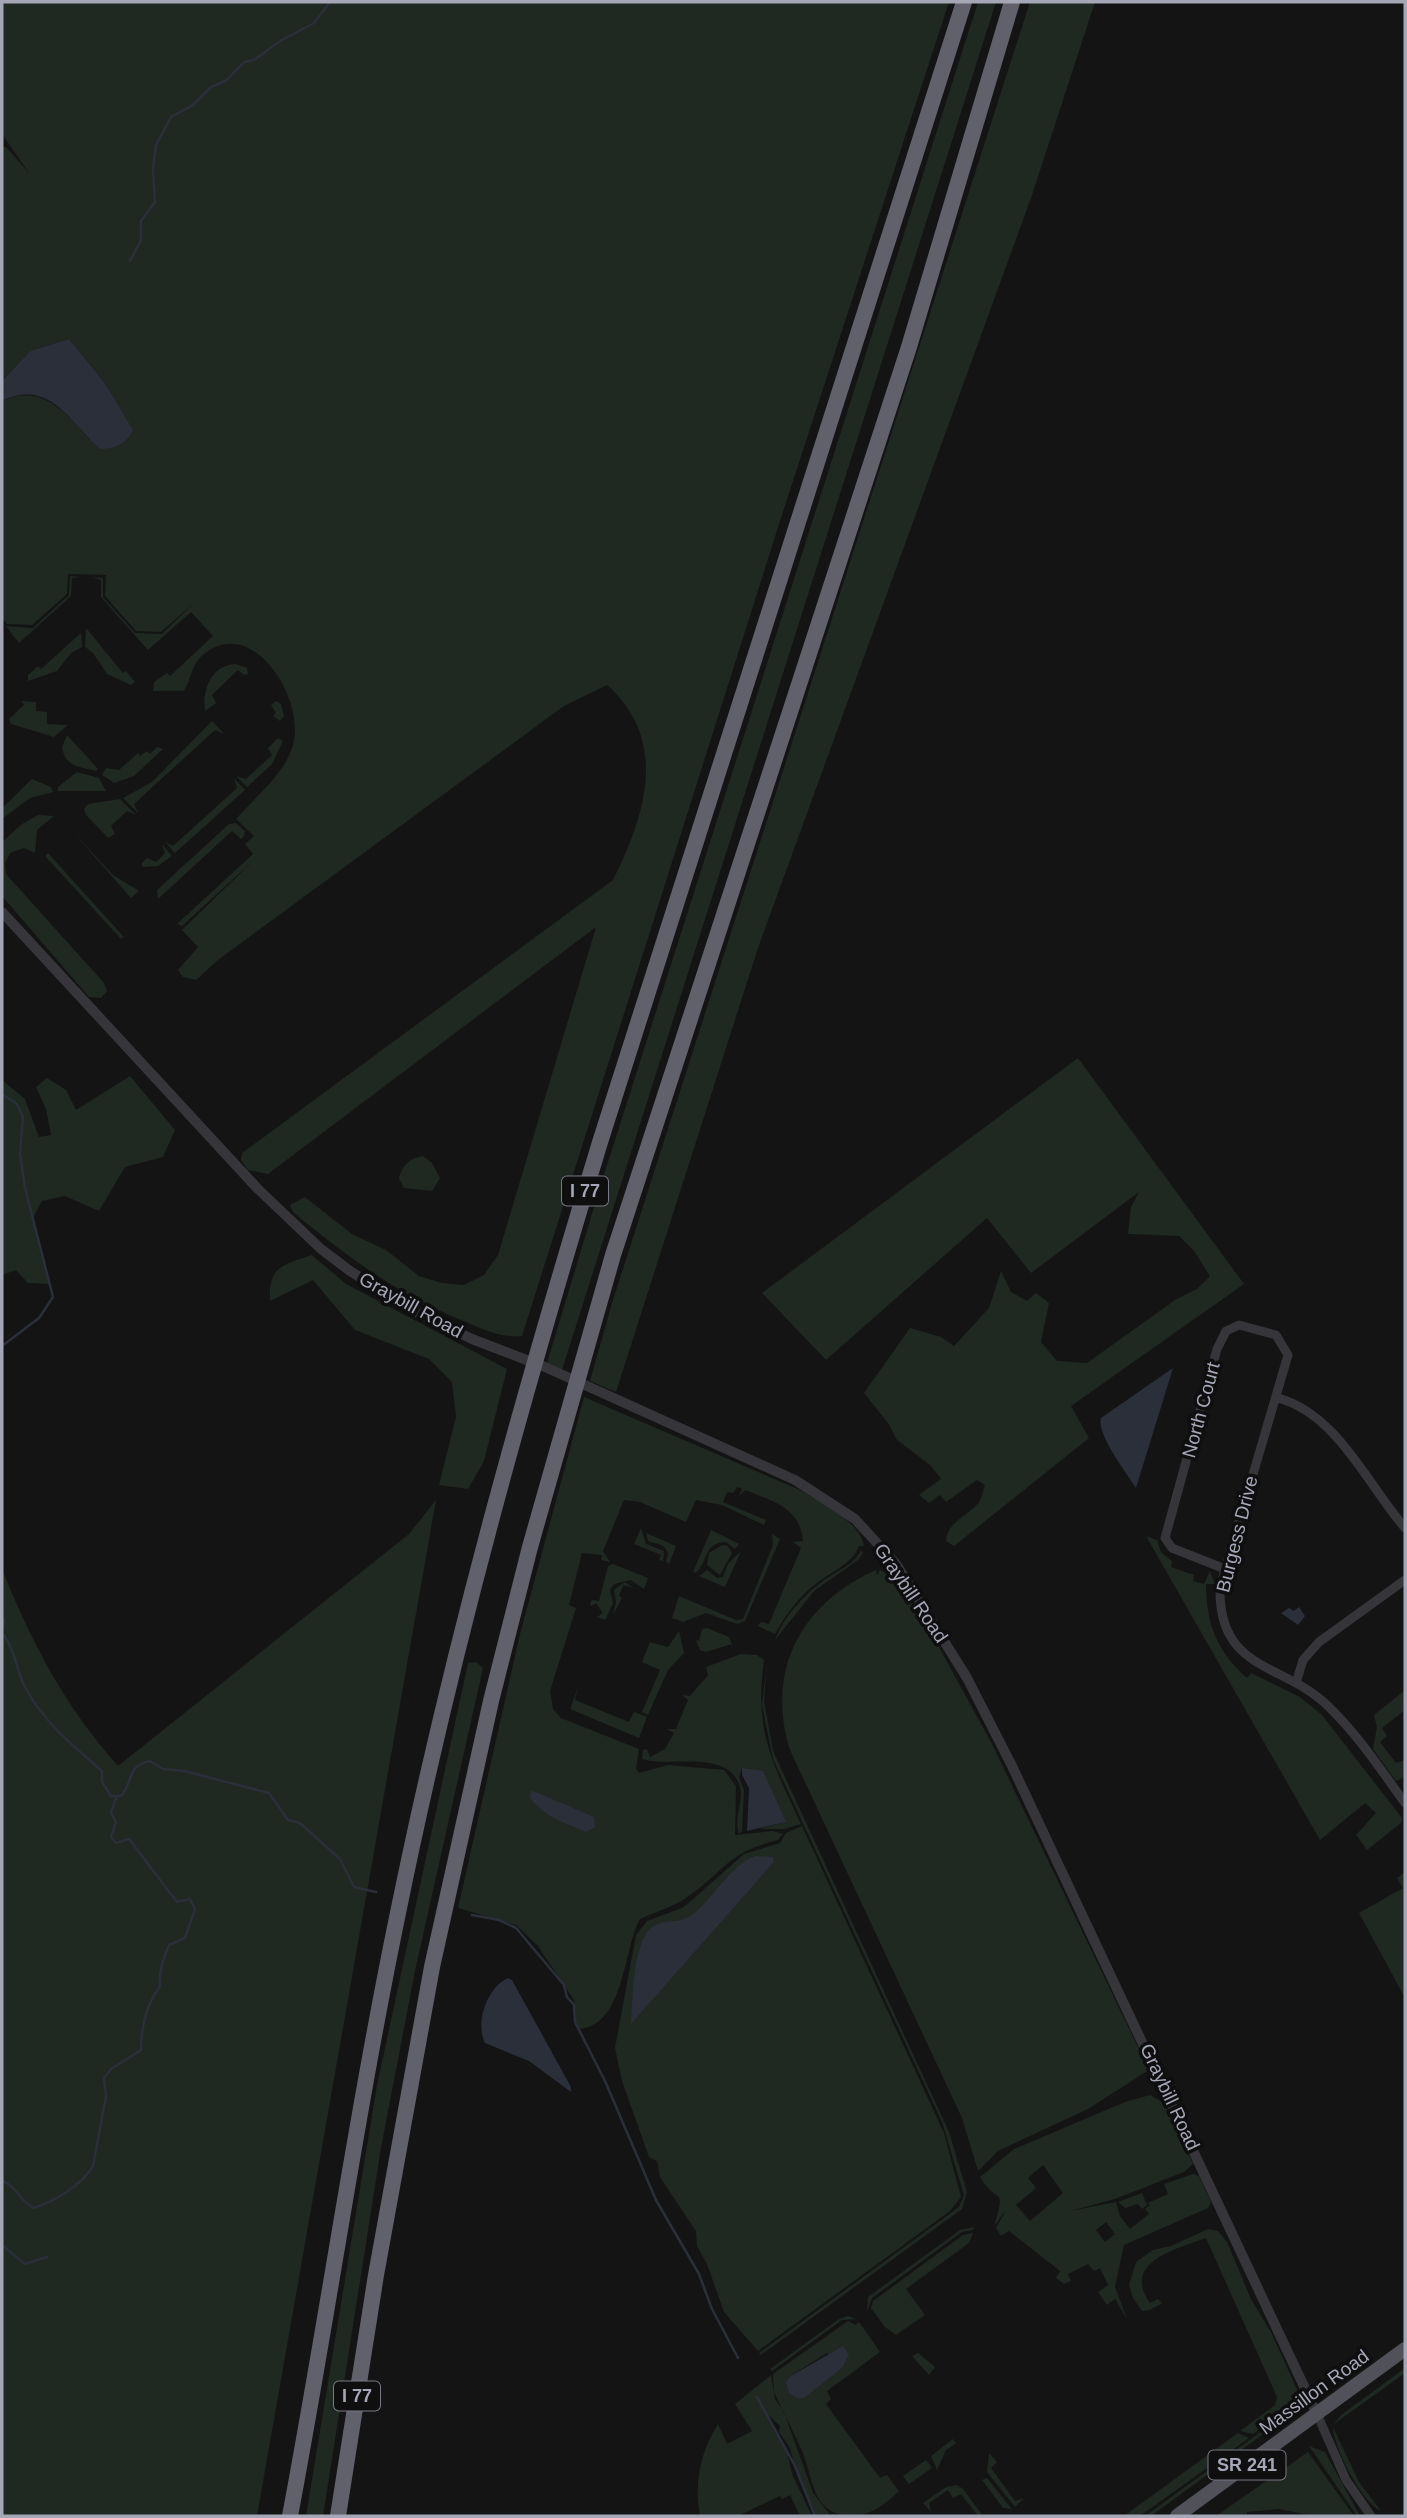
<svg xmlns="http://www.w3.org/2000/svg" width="1407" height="2518" viewBox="0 0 1407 2518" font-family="Arial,sans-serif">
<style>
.green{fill:#202822;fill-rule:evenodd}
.water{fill:#2a2f39}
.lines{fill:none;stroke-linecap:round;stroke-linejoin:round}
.stream{stroke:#2a2f39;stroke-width:2.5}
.minor{stroke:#35353a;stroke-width:9}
.tertiary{stroke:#35353a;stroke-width:10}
.primary{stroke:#515159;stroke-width:14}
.motorway{stroke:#61616b;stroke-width:16}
.labels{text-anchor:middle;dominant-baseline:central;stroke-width:7;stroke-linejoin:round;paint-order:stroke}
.shield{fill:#0f0f10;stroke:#787984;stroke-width:2}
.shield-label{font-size:18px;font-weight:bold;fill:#a5a7b6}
.street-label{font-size:19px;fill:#a5a7b6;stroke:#0f0f10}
</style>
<rect width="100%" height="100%" fill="#141415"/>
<path class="green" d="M2,2H949L779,524L522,1336C501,1338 485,1330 466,1322C400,1296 347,1257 293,1212L290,1205L305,1197L352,1234L386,1250L419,1276L442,1283L464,1285L484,1275L498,1255L596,927L268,1174L248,1170L241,1160L242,1153L613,880C646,814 669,740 607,685L564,706L218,960L196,980L183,977L178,970L198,947L182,930L257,857L182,926L177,924L253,854L245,844L254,836L236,819C254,798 285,774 293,745C306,700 253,614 204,654C191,664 192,678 184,691H153L154,682L167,673L170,676L213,636L191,612L148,650L101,597V580L92,577L103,578V597L135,633L162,634L195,602L161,632L136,631L105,596L106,575L68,574L67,594L32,625L7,624L2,618V401C42,382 66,413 90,440L104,382L69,339L30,351L2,381V147H6L29,173L2,134Z
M978,2H996L562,1370L547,1363L601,1184Z
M1030,2H1095L1031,198L758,948L616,1392L590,1381L612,1303Z
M70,576L81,577L72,578L71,596L19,643L2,621L6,626L33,628L69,595Z
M86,628L123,673L126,671L135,682L131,685L107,674L93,653L85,647Z
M81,633L82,647L71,653L57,671L28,681V675L38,666L41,669Z
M235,664L247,668L248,674L244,675L238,670L212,695L216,703L205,711C202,691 211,665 235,664Z
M22,701L36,702V711L47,712V724L68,725L54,737L11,724L9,719L24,705Z
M276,701L281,704L284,716L280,721L273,716L276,713L271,705Z
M212,721L224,734L215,730L134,804L138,813L123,798L152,782Z
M67,735L98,769L96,771C80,767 65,767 62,747Z
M278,738L283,741L272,764L247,787L236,776L246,779L272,755L268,748Z
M157,747L163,749L134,776L114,783L102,775L106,768L119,770L138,753L140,756L147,751L150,754Z
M77,772L99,778L106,791H58V787Z
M234,778L245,790L175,853L165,842L173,846L237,788Z
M32,779L51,787L53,792L30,798L2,819V808Z
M120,799L136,815L127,811L111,826L115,834L108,838L86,815L84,809L88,804Z
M38,815L54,816L37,830L35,853L24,848L10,853L5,863L6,874L104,983L107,991L101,998L89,997L2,896V842L22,824Z
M236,823L245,831L244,836L241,839L232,831L158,899L157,890L229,824Z
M72,831L113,875L139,891L131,898Z
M162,844L172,856L158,866L143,867L141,864L147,858L156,862L165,853Z
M48,853L124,937L121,939L45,856Z
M1078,1058L1244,1284L1071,1406L1089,1438L954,1546L946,1541C948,1520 969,1516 979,1502C982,1498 983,1490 985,1485L977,1480L946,1502L940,1495L929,1503L919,1495L941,1479L930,1465L897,1440L888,1423L864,1393L910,1328L941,1337L954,1346L989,1308L1001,1271L1011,1292L1027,1301L1036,1293L1049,1303L1041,1342L1057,1361L1087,1363L1175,1300L1197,1289L1210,1276L1194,1251L1179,1236L1128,1234L1131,1207L1139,1192L1031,1273L987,1218L826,1360L762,1293Z
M130,1076L175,1130L163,1157L125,1167L99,1211L65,1196L42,1201L33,1218L49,1284L28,1283L16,1270L2,1275V1080L25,1099L39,1137L51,1135L46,1109L36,1087L47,1078L66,1090L76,1110Z
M423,1156L432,1163L440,1178L432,1191L404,1188L399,1178C403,1164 409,1159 423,1156Z
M312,1255L346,1284L507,1369L484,1461L468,1489L439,1485L456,1417L452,1382L429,1359L355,1330L313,1280L270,1301C268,1266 283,1265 312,1255Z
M584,1397L800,1490C821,1503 859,1520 864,1546H859C853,1564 827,1574 813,1586C797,1599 785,1616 775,1634L758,1626L761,1622L769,1624L801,1548L793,1542L803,1541C800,1507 772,1501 745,1490L739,1496L742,1489L737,1487L733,1493L727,1492L723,1502L766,1520L764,1525L722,1505L696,1500L686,1522L640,1502L624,1500L603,1551L610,1562L601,1560L602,1555L582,1553L569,1605L576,1608L550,1691L553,1709L561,1718L639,1749L636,1768L639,1773L668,1765L724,1770L736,1786L735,1835L773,1831L783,1834L778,1840C725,1853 726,1871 686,1898C673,1907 655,1912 640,1919C623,1949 625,2024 580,2029L576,2022L574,2000L538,1946L516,1925L458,1908L520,1634Z
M436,1500L257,2516H2V1569C32,1643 64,1705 118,1766L409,1534Z
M641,1528L646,1544L664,1551L663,1561L659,1560L661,1555L634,1544Z
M711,1530L739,1544L735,1549L726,1542C704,1542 708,1562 696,1573L693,1572Z
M646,1533L676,1546L669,1564L666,1562L668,1554C664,1541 655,1545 648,1541Z
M772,1534L780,1539L745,1621L737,1624L706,1613L683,1622L672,1618L679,1596L736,1620L743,1619L773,1545Z
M1146,1536L1157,1540L1161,1552L1172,1561L1171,1567L1194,1575L1193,1581L1204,1584L1210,1571L1215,1584H1206C1206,1623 1217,1652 1247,1678L1251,1673L1300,1697L1322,1715L1402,1818L1401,1823L1367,1850L1356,1835L1376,1813L1365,1803L1320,1840Z
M722,1545L728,1546L732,1553L720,1575L707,1565L709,1553Z
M861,1550L863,1553L858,1560L814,1591L775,1640C784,1616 803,1596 823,1581C836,1571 855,1565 861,1550Z
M741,1551L725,1587L699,1576L707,1570L717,1578L723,1577L728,1564Z
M613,1564L648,1578L644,1589L631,1580L614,1584L610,1590L613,1603L605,1620L597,1617L603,1613L596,1603L591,1606L590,1603L592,1600L599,1601L608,1566Z
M876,1570L877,1575L880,1570L897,1579L935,1640L991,1742L1149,2070L1088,2109L998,2151L978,2171L962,2118L790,1750C765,1671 801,1603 876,1570Z
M625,1582L634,1588L623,1585L619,1596L622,1598L613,1615L616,1602L614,1590Z
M707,1628L729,1637L732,1644L706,1652L700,1650L696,1640L699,1641L702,1629Z
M679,1631L684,1653L668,1670L648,1715L642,1712L660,1670L642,1662L650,1642L668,1647Z
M741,1654L757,1655L764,1660C754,1732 772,1761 801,1824L784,1829H759L785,1822L742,1768L739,1777L744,1790L742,1831L739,1834C733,1819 745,1800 739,1784C725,1749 670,1768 642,1759L643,1750L647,1749L650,1757L665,1749L674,1733L667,1729H676L688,1700L682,1695L690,1696L708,1675L706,1667Z
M476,1662L483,1668L415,1971L381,2148L323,2516H306L377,2085L468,1663Z
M767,1664L764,1701L773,1751L949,2132L967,2192L962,2209L761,2355L759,2353L959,2207L964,2195L942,2122L773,1759L762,1705Z
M578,1688L575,1700L629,1722L634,1712L647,1717L639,1738L570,1709Z
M1405,1690V1710L1382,1728L1387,1736L1380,1742L1396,1763L1405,1760V1777L1396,1781L1373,1749L1377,1727L1374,1715Z
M802,1826L944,2133L961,2197L950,2211L758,2351L724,2312L707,2264L697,2246L696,2231L660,2177L657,2161L649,2157L622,2081L615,2048L636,1935L647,1921L682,1908L692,1900L744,1854L780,1843L786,1833Z
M1405,1872V1998L1359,1913L1403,1888L1397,1878Z
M1150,2095L1164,2103L1193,2164L1184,2172L1115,2199L1070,2211L1116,2202L1120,2216L1130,2229L1149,2214L1145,2209L1150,2205L1148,2203L1168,2194L1164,2184L1193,2174L1199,2176L1211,2202L1208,2208L1124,2245L1115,2287L1127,2319L1115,2299L1107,2305L1098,2292L1108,2285L1100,2268L1094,2271L1088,2264L1068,2274L1071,2281L1064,2284L1056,2278L1060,2271L1009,2231L1001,2236L996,2228L1006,2210L994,2226C1007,2184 997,2206 980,2177L1014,2149L1125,2102ZM1043,2165L1063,2193L1030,2221L1016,2205L1036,2188L1028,2178ZM1106,2222L1115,2234L1105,2242L1096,2230Z
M1142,2193L1147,2205L1142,2209L1138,2204L1125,2208L1118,2202Z
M974,2227L973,2230L962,2232L872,2298L867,2312L868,2297L960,2230Z
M1208,2229L1218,2231L1227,2242L1251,2299L1271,2332L1300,2396L1296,2402L1253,2434L1240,2431L1275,2405L1277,2397L1206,2238C1175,2249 1121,2263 1150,2303L1158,2299L1162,2303L1150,2310L1142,2311L1133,2298L1129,2285L1136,2262L1153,2250L1171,2246Z
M973,2233L969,2243L906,2289L925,2315L896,2335L885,2327L871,2308L873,2301L963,2235Z
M848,2316L856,2319L842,2320L772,2371L770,2369L839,2319Z
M848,2321L855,2325L859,2322L880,2352L827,2391L831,2399L826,2404L880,2478L887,2475L899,2491C887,2503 870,2516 853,2516C812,2516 814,2480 802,2451C793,2430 783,2412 774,2392L773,2374ZM827,2353L842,2368L799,2399L786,2382L789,2377Z
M918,2353L935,2367L929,2375L912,2356Z
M1405,2368V2373L1334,2424L1341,2415Z
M771,2375L775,2399L784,2412L813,2493L831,2516H816L798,2478L790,2448L779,2432L780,2426L764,2411L787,2452L792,2474L812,2516H800L790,2495L782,2499L780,2496L738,2516H700C694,2484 700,2452 718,2424L727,2444L752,2431L735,2404Z
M1291,2410L1293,2412L1151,2516H1145Z
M1333,2427L1359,2482L1381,2511C1362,2503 1333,2446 1333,2427Z
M1238,2433L1249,2438L1140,2516H1124Z
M953,2439L956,2443L946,2450L937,2470L931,2456Z
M1309,2446L1325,2452L1360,2516H1357Z
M1308,2452L1354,2516H1313L1279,2509L1247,2512V2516H1216Z
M989,2453L997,2462L991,2468L1015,2501L1024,2498L1015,2507L987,2472Z
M926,2460L932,2468L909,2484L903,2476Z
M987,2478L1012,2509L1003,2508L982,2480Z
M957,2485L963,2489L983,2516H978L961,2494L953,2498L948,2490L929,2503L931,2512L923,2503L946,2487Z"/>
<path class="water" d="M69,339L104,382L133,430C126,444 115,449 100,449C69,422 50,378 2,401V381L30,351Z
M1173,1368L1136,1488C1127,1473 1096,1434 1101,1418Z
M1299,1607L1305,1616L1298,1625L1281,1613L1289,1608L1294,1611Z
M742,1768L763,1771L786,1822L747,1831L749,1788L742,1775Z
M531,1790L594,1817L595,1827L586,1832C567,1824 543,1816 530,1798Z
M756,1856L773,1857L774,1862L631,2024C633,1997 632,1959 646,1934C656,1917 674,1925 689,1917C711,1903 732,1862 756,1856Z
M508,1978L512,1980L571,2087V2092L529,2061L485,2043C475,2023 487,1987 508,1978Z
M843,2346L849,2354L842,2368L804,2398L799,2399L789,2393L786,2382L789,2377Z"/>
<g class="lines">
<path class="stream" d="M130,261L141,240V221L155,202L153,169L156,145L171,117L193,105L211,87L227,80L244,62L254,60L280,41L314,23L330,2
M2,1094L17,1104L23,1117L20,1153L25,1188L53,1297L39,1318L2,1346
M2,1615L4,1621L2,1630
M2,1633C15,1648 16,1670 25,1687C41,1719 75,1748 102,1771V1782L111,1796H121C133,1783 127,1765 150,1761L163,1769L184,1771L269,1793L288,1820L300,1823L340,1859L354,1887L376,1892
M472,1915L499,1920L516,1928L564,1985L567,1997L574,2005L575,2022L605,2081L656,2200L699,2274L712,2309L738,2358
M2,2181C16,2185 20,2202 34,2208C55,2201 82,2185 93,2166L106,2096L104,2078L111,2069L141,2050C141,2026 146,2005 160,1986C159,1973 163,1958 169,1945L185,1938L195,1909L190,1899L177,1902L129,1839L116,1843L111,1837L116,1822L111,1813L116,1798
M2,2245L25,2264L47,2257
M757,2397L795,2466L815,2516"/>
<path class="minor" d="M1278,1398C1337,1414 1367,1484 1405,1528
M1225,1569L1172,1548L1165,1538L1217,1349L1226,1331L1239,1325L1276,1335L1288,1355L1220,1587C1218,1672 1283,1662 1328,1706C1358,1735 1381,1770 1405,1803
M1296,1683L1303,1660L1319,1642L1405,1580
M1317,2414L1346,2480L1371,2516"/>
<path class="tertiary" d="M2,912L258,1189L321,1249L350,1271L418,1313L472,1339L545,1367L795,1480L855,1519L896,1564L967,1678L1012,1766L1317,2414"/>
<path class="primary" d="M1177,2516L1405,2349"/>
<path class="motorway" d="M290,2516C328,2314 357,2110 399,1908C452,1648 524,1392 601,1139L964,2
M338,2516L376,2275L432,1967L491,1701L530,1547L613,1255L909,347L1012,2"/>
</g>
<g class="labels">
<g class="shield">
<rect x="562" y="1176.5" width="46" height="29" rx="5"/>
<rect x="334" y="2381.5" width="46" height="29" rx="5"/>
<rect x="1208.5" y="2450.5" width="77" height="29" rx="5"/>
</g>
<g class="shield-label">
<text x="585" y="1191">I 77</text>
<text x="357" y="2396">I 77</text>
<text x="1247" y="2465">SR 241</text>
</g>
<g class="street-label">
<text transform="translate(411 1305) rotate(29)">Graybill Road</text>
<text transform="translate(1201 1410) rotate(-75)">North Court</text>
<text transform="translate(1237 1534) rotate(-76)">Burgess Drive</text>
<text transform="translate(911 1593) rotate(56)">Graybill Road</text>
<text transform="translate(1170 2097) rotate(65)">Graybill Road</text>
<text transform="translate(1314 2392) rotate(-36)">Massillon Road</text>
</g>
</g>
<rect width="1407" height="2518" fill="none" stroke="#a5a7b6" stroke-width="7"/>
</svg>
